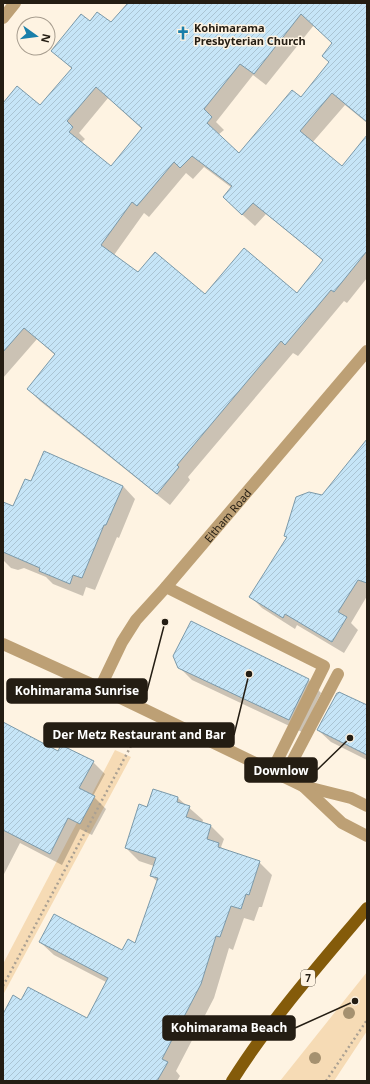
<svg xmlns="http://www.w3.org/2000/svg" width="370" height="1084" viewBox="0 0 370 1084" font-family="'Noto Sans',sans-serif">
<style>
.green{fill:#f6dbb5}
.shadow{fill:#0003;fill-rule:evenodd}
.building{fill:url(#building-hatch);stroke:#7b99a9;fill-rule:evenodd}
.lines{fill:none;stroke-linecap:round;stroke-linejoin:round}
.path{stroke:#aaa092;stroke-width:2.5;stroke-dasharray:2 3;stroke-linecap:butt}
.minor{stroke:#bda075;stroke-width:12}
.major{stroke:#845b0a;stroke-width:12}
.tree{fill:#a59170}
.labels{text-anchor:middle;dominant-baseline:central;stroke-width:3;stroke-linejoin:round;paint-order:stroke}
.shield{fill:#fef3e2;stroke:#655d51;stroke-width:1}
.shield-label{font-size:10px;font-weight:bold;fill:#241d13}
.poi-label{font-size:11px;font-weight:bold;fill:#241d13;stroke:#fef3e2;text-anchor:start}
.street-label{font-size:11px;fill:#241d13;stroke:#fef3e2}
.leader{fill:none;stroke:#241d13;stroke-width:1.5}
.callout-dot{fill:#241d13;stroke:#fef3e2;stroke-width:1.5}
.callout{fill:#241d13;stroke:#241d13;stroke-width:1.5}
.callout-label{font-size:12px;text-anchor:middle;font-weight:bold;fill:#fff}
</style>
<defs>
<pattern id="building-hatch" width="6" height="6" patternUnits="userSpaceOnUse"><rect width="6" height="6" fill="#c6e5f7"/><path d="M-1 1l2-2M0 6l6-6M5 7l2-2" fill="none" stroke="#aac4d3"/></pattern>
</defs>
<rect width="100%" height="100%" fill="#fef3e2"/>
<path class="green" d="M115,750L131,757L3,995V964Z
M367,972V1031L334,1081H280Z"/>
<path class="shadow" d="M130,3H367V123L345,105L312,143L342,167L367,137V278L347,303L344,301L298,356L293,353L188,477L190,480L170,505L40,401L28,389L55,355L37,339L3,378V104L40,107L72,69L53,51L90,22L111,24ZM314,25L333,43L330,63L301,99L239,154L218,135L224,130L216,122L253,75L266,85ZM108,98L142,129L111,168L81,143L85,139L79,133ZM204,167L232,188L236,209L255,226L266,214L324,261L297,294L206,296L138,274L114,255L144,213L149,217L186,173L193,179Z
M367,441V596L351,623L358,630L344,653L297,625L295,629L262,608L251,597L287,538L285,536L322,496Z
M31,482L123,486L135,499L119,538L117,537L95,590L86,587L83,596L53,584L46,577L24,568L18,570L11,568L3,560V503L14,507Z
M191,622L309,680L321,693L302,732L192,680L179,667Z
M367,706V760L331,742L318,730Z
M3,723L59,752L93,762L105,774L93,796L106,809L92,835L80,829L62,865L20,843L3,876Z
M178,798L203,820L202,823L211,826L224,839L221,847L225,851L259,862L272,875L262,907H259L254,921L244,918L233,950L229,948L214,998L176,1071L180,1076L177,1081H3V1016L21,1001L87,1020L106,982L54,955L40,942L123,951L136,945L158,882L151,876L154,866L139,861L126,848L148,808Z"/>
<path class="building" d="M128,3H367V122L332,93L300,131L342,166L367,135V251L334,292L331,290L285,345L281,341L177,465L179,467L157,494L27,389L55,354L24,328L3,352V103L17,86L40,105L72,68L51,51L81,14L90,21L97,12L111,22ZM301,14L332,43L322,56L329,62L301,97L292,90L239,153L207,123L212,117L204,109L240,64L254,74ZM96,87L142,128L111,166L69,132L73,127L67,121ZM192,156L232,186L223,197L242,215L253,203L323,260L297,293L244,248L205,294L155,252L138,272L101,245L132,202L137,206L174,162L180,168Z
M367,439V583L358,580L338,612L347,617L332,642L285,614L283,618L249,597L287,537L284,536L296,497L309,492L322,495Z
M44,451L123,486L106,525H104L82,578L73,575L70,584L39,571L40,568L3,552V502L13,506L25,479L31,481Z
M191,621L309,679L289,720L178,668L173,656Z
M339,692L367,705V755L317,730L337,693H338Z
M3,722L58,751L61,745L94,761L79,788L95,796L80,824L68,818L50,854L3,830Z
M153,789L178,797L177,802L190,806L186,817L211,825L207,839L219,843L218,847L260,861L249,895L246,894L241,909L231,906L220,937L216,936L201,984L162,1059L168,1062L157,1081H3V1014L13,995L21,1000L28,987L87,1018L108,978L39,942L54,914L122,950L128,939L135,943L158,878L150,876L156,858L125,848L139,804L147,807Z"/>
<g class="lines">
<path class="path" d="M3,986L140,729
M326,1081L367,1020"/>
<g class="minor">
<path d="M3,18L15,3"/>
<path d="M166,587L324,666L272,771"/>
<path d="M3,644L100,688L303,786L351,798L367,806"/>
<path id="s1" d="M100,688L122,642L136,620L166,587L367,351"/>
<path d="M284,777L338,674"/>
<path d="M304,787L342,823L367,836"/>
</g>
<path class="major" d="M232,1081C271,1019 320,964 367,908"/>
</g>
<g class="tree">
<circle cx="349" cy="1013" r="6"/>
<circle cx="315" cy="1058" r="6"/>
</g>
<defs>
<g id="church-bare" transform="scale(1.08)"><path d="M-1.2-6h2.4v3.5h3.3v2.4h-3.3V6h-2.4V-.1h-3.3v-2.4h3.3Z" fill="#197faa" stroke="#fef3e2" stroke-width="2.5" paint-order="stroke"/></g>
</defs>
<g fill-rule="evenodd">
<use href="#church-bare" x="183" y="33"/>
</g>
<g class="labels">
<rect class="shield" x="301" y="970" width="14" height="16" rx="3"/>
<g class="shield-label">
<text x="308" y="978">7</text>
</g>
<g class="poi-label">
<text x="194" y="27">Kohimarama<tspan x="194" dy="13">Presbyterian Church</tspan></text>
</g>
<g class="street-label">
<text stroke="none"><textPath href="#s1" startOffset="216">Eltham Road</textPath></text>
</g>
</g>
<path class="leader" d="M165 622L147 691M249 674L234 735M350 738L317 770M355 1001L295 1028"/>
<g class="callout-dot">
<circle cx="165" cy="622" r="4"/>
<circle cx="249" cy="674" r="4"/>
<circle cx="350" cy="738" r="4"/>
<circle cx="355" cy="1001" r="4"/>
</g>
<g class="callout">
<rect x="7" y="679" width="140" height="24" rx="4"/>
<rect x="44" y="723" width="190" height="24" rx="4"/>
<rect x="245" y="758" width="72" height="24" rx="4"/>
<rect x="163" y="1016" width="132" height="24" rx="4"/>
</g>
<g class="callout-label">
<text x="77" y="695">Kohimarama Sunrise</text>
<text x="139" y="739">Der Metz Restaurant and Bar</text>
<text x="281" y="775">Downlow</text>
<text x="229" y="1032">Kohimarama Beach</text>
</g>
<rect width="370" height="1084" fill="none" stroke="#241d13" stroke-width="8"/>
<g transform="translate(36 36) rotate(104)"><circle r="19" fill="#fef3e2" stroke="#a79d8f"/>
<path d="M0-3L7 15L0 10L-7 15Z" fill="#197faa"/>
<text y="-6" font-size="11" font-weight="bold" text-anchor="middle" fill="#241d13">N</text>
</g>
</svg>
